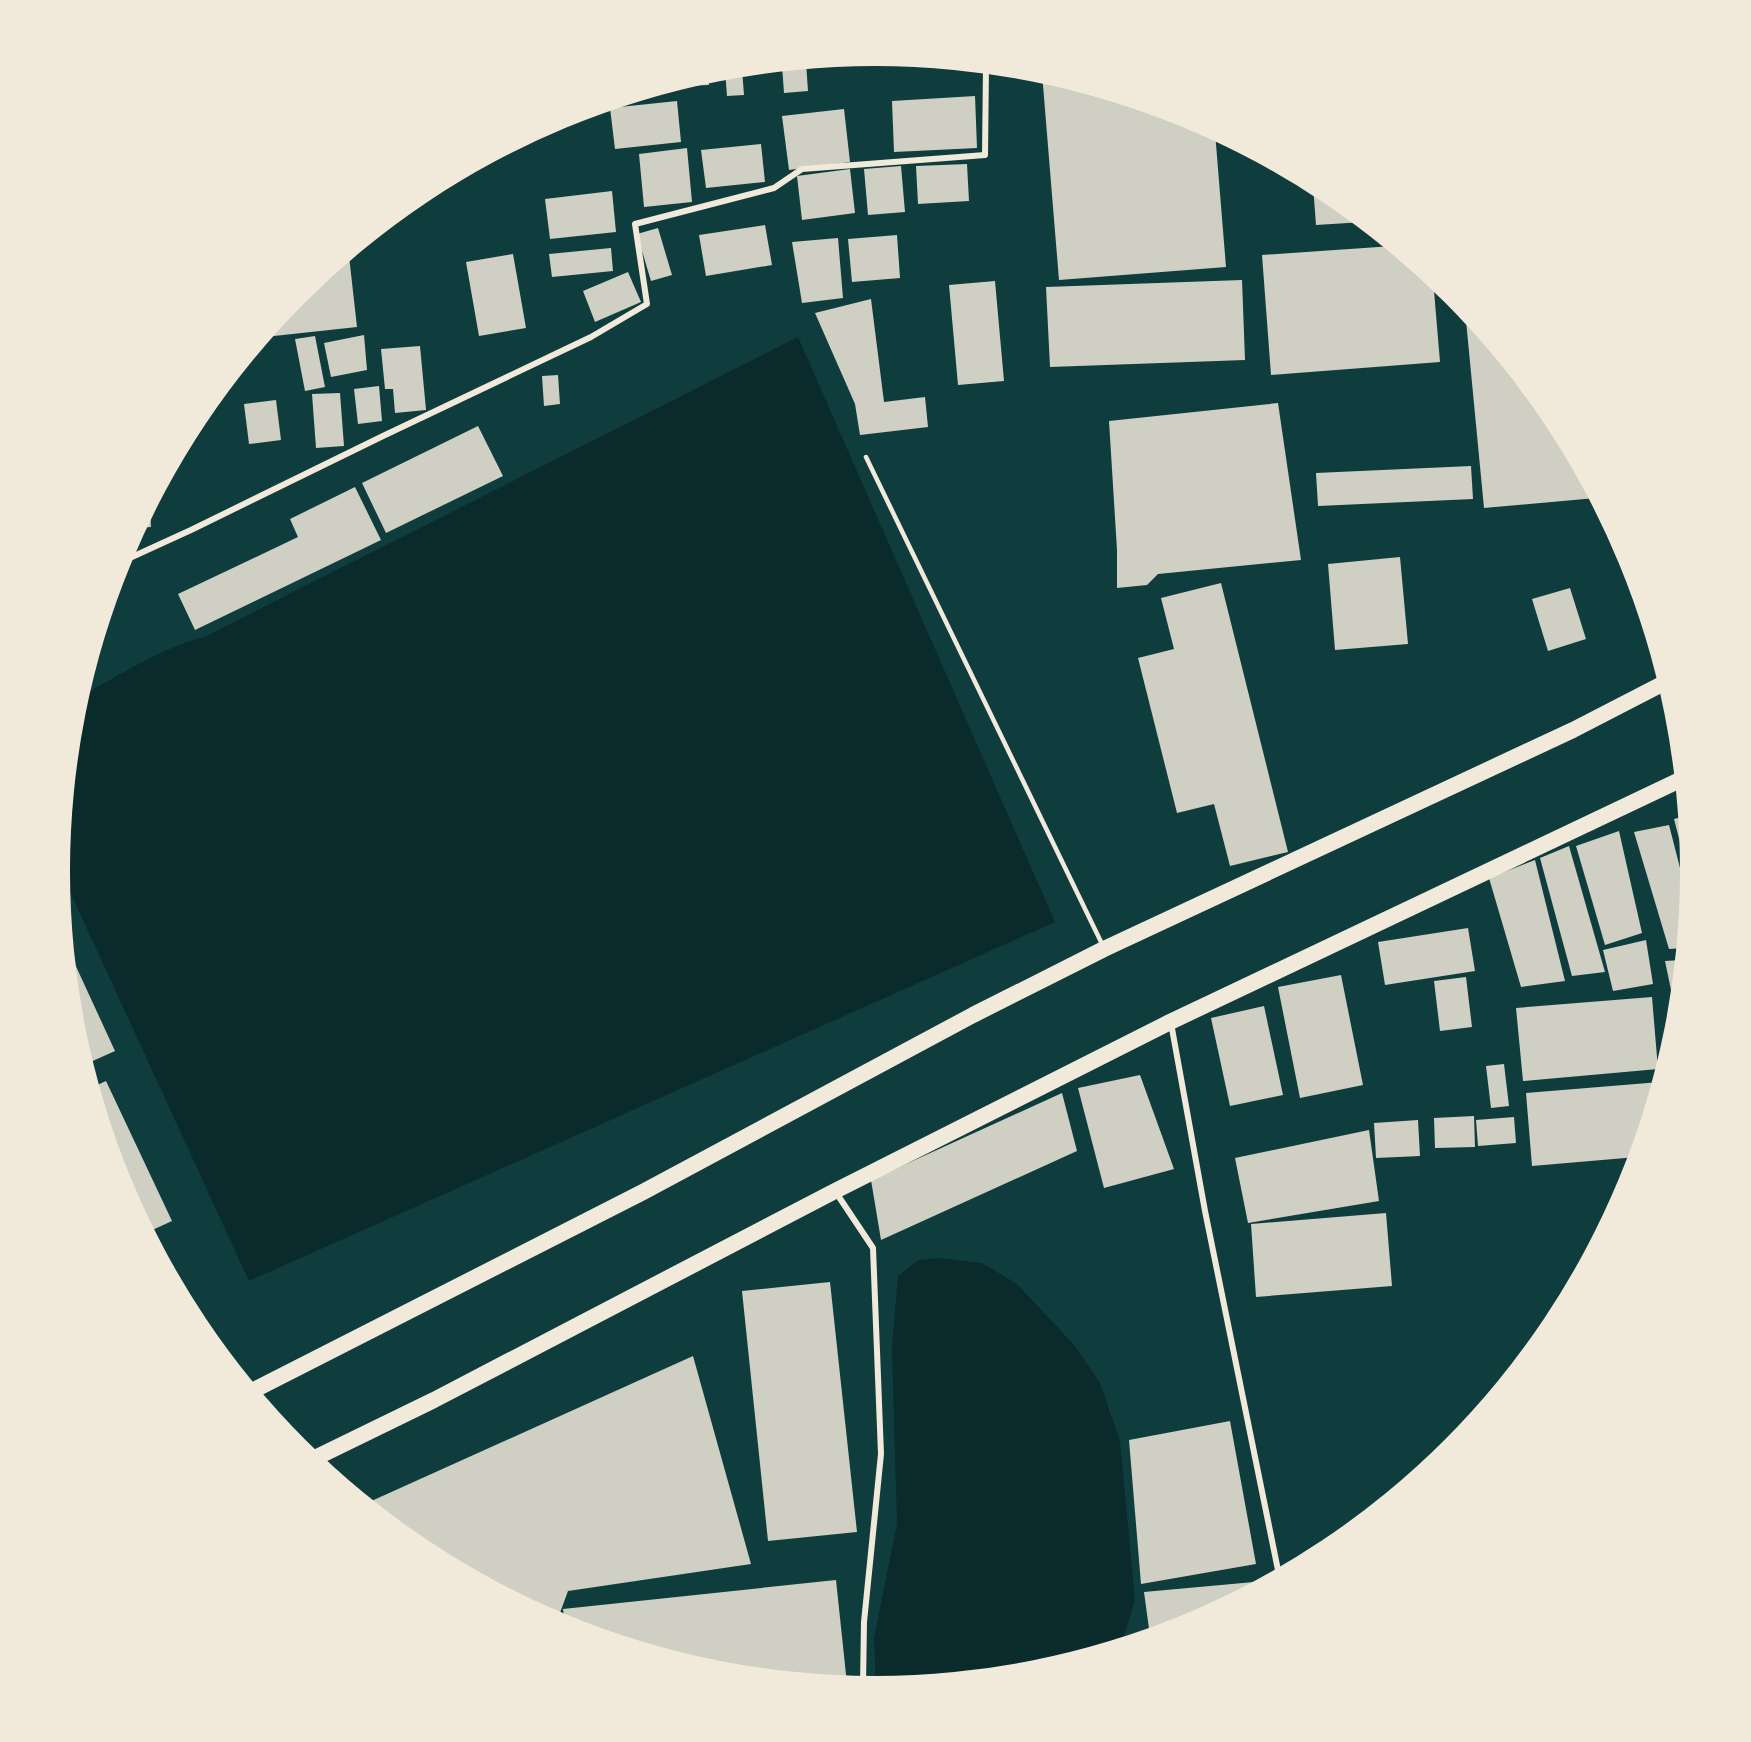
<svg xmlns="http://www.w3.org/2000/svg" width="1751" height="1742" viewBox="0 0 1751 1742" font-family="Roboto,sans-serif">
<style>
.water{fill:#0a2a2b}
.building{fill:#cfcfc3}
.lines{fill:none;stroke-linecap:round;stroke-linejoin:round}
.service{stroke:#f1e9da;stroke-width:4.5}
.minor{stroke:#f1e9da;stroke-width:6}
.trunk{stroke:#f1e9da;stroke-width:16}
</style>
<rect width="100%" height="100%" fill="#0f3d3e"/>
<path class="water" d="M798,337L1055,922L249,1281L60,870L76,712L80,697C118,676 163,647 204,637Z
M940,1258L982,1263L1017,1284L1075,1346L1100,1383L1120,1441L1135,1600L1121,1645L1034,1671L876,1686L874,1638L897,1524L892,1348L898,1276L919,1260Z"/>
<path class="building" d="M806,62L808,91L784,93L782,65Z
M742,69L744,95L727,96L725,70Z
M1042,73L1188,118L1215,132L1226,267L1059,280Z
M708,74L709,85L682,86V82Z
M975,96L977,148L894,152L892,101Z
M677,101L681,142L615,149L610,108Z
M844,109L850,162L789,170L782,116Z
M761,144L765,182L706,188L701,150Z
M687,148L692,202L644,207L639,154Z
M967,164L969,201L918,204L916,166Z
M901,166L905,212L868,215L864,169Z
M850,169L855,213L802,220L797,176Z
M1313,185L1329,193L1364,222L1316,225Z
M612,191L616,232L550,239L545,199Z
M425,192V199L414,200L423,193Z
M765,225L772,265L706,276L699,235Z
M658,228L672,275L651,281L637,234Z
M897,235L900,278L852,282L848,239Z
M838,238L843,298L802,303L792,242Z
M1393,246L1433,279L1440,362L1271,375L1262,255Z
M611,248L613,271L552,277L549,254Z
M513,254L526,328L479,336L466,262Z
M349,256L357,327L274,336L273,326L299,294L345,257Z
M628,272L641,302L595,322L583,291Z
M1242,280L1245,360L1050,367L1046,287Z
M995,281L1004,381L958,385L949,285Z
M871,299L884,402L925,397L928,427L860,435L855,404L815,313Z
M1465,310L1554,418L1596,498L1484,508Z
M364,335L367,370L331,377L324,343Z
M315,336L325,387L305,391L295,339Z
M420,346L426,410L395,413L393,389H385L381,349Z
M558,375L560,404L544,406L542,376Z
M379,386L382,421L358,424L354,389Z
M340,393L344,446L316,448L312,394Z
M276,400L281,440L249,444L244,404Z
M1278,403L1301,560L1158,574L1147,585L1117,588V550L1109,421Z
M478,426L503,476L386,533L362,483Z
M1471,466L1473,499L1318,506L1316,473Z
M355,487L381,540L195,630L178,594L298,537L290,519Z
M150,507L151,527L138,528L140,526Z
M1400,557L1408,644L1335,650L1328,564Z
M1221,583L1288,852L1230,866L1214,804L1177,813L1138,658L1174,649L1161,598Z
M1570,588L1586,639L1548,651L1532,599Z
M1686,816L1691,871L1690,881L1674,819Z
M1669,825L1688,899L1683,948L1669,949L1634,832Z
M1619,831L1642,933L1605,945L1576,846Z
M1569,846L1605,972L1572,976L1540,858Z
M1535,860L1565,981L1521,987L1489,878Z
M1468,928L1475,971L1385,985L1378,942Z
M1646,940L1653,984L1613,991L1603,950Z
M68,949L115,1051L86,1064L76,1030Z
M1682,960L1677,1014H1676L1665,961Z
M1341,975L1363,1085L1300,1098L1278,987Z
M1466,977L1472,1027L1440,1031L1434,981Z
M1652,997L1658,1069L1523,1081L1516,1008Z
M1264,1006L1283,1095L1230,1106L1211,1018Z
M1504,1064L1509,1106L1491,1108L1486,1066Z
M1140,1075L1174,1169L1104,1188L1078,1088Z
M106,1081L172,1221L148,1232L122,1183L93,1087Z
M1660,1082L1637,1157L1532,1166L1526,1093Z
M1062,1093L1077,1151L881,1240L871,1180Z
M1474,1116L1475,1147L1435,1148L1434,1118Z
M1514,1117L1516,1143L1478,1146L1476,1120Z
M1418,1120L1420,1156L1376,1158L1374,1123Z
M1369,1130L1379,1201L1248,1223L1235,1158Z
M1386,1213L1392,1286L1256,1297L1251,1224Z
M830,1282L857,1532L768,1541L742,1291Z
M693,1356L751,1564L568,1591L557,1621L422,1549L367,1503Z
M1230,1421L1256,1564L1141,1584L1129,1440Z
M836,1580L847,1684L716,1671L565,1625L563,1609Z
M1254,1582L1256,1588L1187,1625L1150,1636L1144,1592Z"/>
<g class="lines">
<path class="service" d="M866,457L1103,946"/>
<path class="minor" d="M121,562L191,530L383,436L591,337L647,304L635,224L774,188L802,169L985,155L986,66
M1171,1023L1205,1211L1279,1575
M835,1191L873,1248L881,1454L864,1622L863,1685"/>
<path class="trunk" d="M252,1391L643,1192L973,1015L1104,949L1573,730L1666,682
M313,1459L434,1400L835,1191L1170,1022L1682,779"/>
</g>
<path d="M0 0H1751V1742H0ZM70 871a805 805 0 1 1 1610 0a805 805 0 1 1-1610 0Z" fill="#f1e9da" fill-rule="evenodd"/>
</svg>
